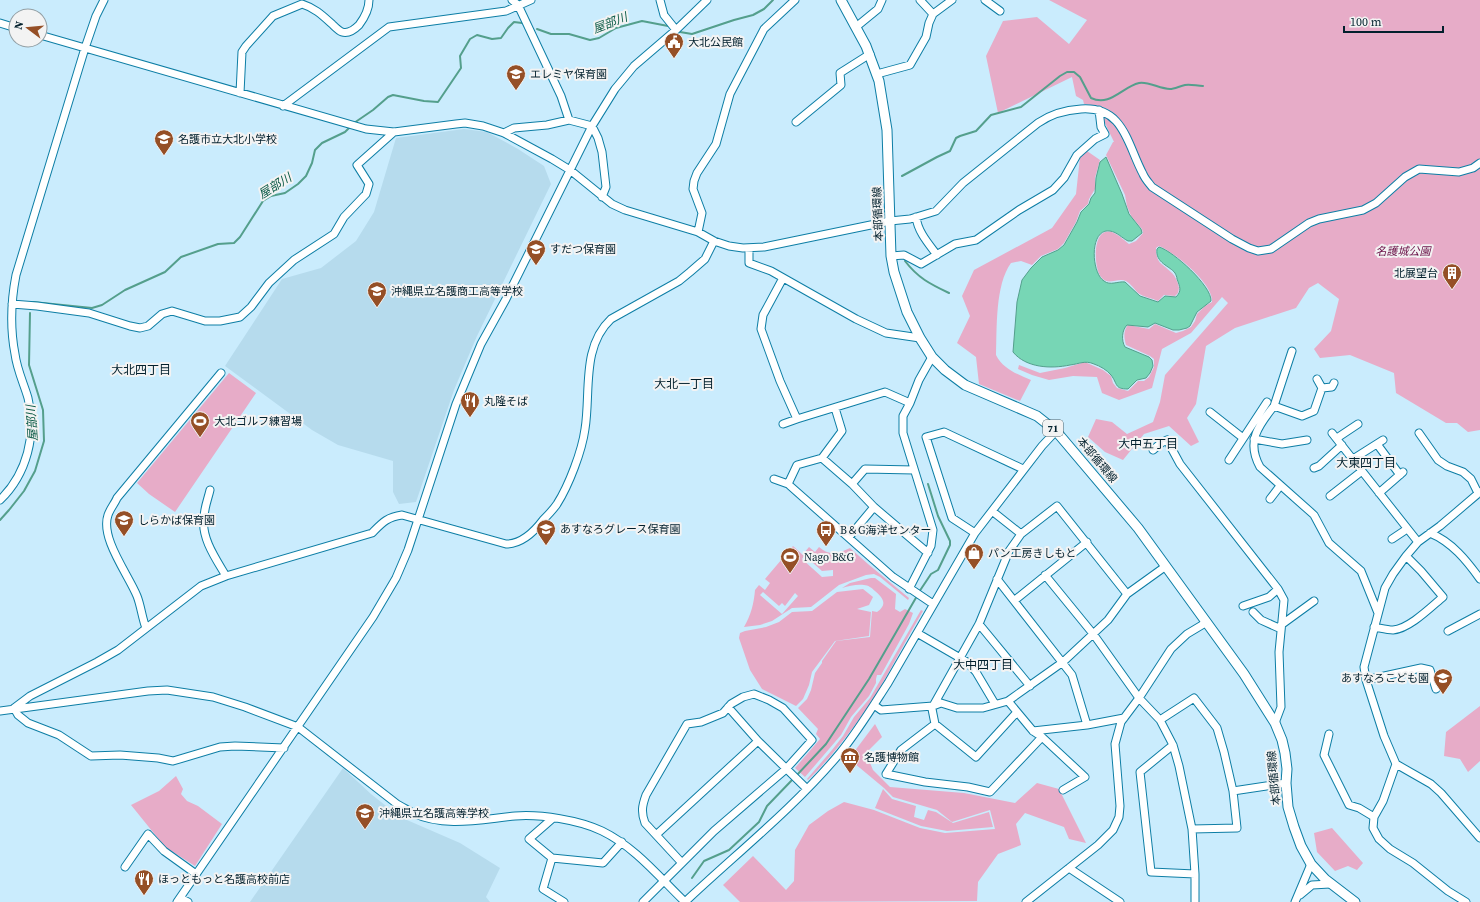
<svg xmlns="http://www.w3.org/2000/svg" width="1480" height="902" viewBox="0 0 1480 902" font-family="'Source Serif 4','Noto Sans JP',serif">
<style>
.built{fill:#b6dbed}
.green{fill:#e7acc8;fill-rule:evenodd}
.water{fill:#77d6b5;stroke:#549f8c}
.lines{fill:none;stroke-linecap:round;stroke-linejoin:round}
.stream{stroke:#549f8c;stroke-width:2}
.minor-casing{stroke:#0d7ea5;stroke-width:9}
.major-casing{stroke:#0d7ea5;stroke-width:11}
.minor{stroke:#fff;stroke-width:7}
.major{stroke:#fff;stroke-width:9}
.labels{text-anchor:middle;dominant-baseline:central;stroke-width:4;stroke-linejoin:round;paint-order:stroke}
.shield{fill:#f3f3f3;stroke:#4a5f68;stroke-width:1}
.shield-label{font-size:10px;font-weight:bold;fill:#02202d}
.poi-label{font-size:11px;fill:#02202d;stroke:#f3f3f3;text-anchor:start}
.street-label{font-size:11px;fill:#02202d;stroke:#f3f3f3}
.park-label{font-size:11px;font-style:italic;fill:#6a1047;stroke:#f3f3f3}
.water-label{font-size:12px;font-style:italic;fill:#085944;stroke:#f3f3f3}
.neighbourhood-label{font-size:12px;fill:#02202d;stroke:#f3f3f3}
</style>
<rect width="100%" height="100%" fill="#caecfd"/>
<path class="built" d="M464,129L487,132L518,149L544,166L551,184L477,336L454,390L416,502L399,504L393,492V461L338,445L312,430L225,366L282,279L321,268L356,241L374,212L396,138Z
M343,768L371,794L400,817L460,843L500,868L486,897L490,902H250Z"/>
<path class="green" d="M1049,0H1480V430L1468,432L1457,423H1446L1396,393L1394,373L1350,355L1320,358L1314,349L1331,331L1339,299L1318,283L1309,288L1296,308L1235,328L1206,346L1196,404L1187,418L1199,442L1191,446L1169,426L1144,434L1123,460L1105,452L1088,437L1096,419L1112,422L1127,434L1153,422L1160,402L1165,375L1228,303L1222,297L1191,333L1162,349L1152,388L1119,400L1102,393L1097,377L1073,376L1049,380L1032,375L1018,369L1019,365L1040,373L1065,368L1085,362L1103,370L1111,376L1113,383L1117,388L1128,391L1138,381H1144L1149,377L1154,367V359L1150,356L1126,345C1124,338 1123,331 1128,325L1149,329L1155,324L1176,333L1183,331L1191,327L1195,321L1197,314L1205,306L1212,302C1214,284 1174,252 1159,246L1156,248C1156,264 1162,263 1172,273C1176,277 1178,283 1179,288L1178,293L1175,296L1164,295L1158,301C1152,298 1143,297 1138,293C1133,288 1129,280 1121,280C1114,280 1107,285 1101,277C1093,267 1092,223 1114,233C1119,235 1125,241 1129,244L1136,241L1143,233L1142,229L1131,216L1127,206L1125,195L1106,155L1113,142H1114L1103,119L1109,110L1099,106L1084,104L1083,100L1076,96L1072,77L998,113L986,56L1003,21L1037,17L1069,44L1087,20Z
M1087,151L1100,160L1095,178V189L1089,199L1088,204L1080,211L1076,222L1064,243L1058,249L1041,256L1032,265L1021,261L1011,263C995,285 997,328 996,355C1003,369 1017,374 1031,380L1020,401L979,384L976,357L957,343L970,316L962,296L974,270L1052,228L1076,194L1080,157Z
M229,373L256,393L175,512L149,494L137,483Z
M793,546L804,556L802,559L822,577L833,576V570L822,571L803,554L809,547L815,552L819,547C829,556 838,554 850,548L868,564L909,598L908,600L880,577L874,574L866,575L839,585L811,607L792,608L772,621L760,625L744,627C751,615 754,603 755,590L759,585L765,590L770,583L765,579ZM763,592L779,606L782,603L785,606L795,593L798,596L782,614L760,595Z
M871,578H875L896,594L895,609L900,612L905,609L913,613L909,624L881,675H877L876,679V683L869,696L851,717L841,735L805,777L795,768L820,739L816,734L818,729L798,708L807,699L811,690L815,673L822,663V661L836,641L870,637L872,611L877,612C888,604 883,598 875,591C872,588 868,585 864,585C857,584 849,586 842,588L850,583Z
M863,589L873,597L869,605L857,609L871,612L869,636L835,641L812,672L809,685L803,699L796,706L762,689L750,670L739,638L740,633L745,631L766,627L779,622L792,612L812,611L837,592Z
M921,610L923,611C906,639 892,668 875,696C855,726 834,755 808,780L807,779L832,750L843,736L854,717L870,698Z
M1480,706V761L1468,772L1460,759L1444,756L1446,732Z
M875,724L882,737L866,753L873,770L890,787L964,793L1015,803L1037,783L1059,789L1086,843L1069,839L1064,827L1025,813L1016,824L1021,845L998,854L978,882L977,901L740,902L723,885L753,856L786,890L794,881L795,850L809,825L828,811L844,802L874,810L920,828L945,833L995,829L990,810L952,822L937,810L893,797L884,788L848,758L851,756Z
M176,776L183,789L181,794L187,801L198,806L222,824L195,866L165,847L131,805L159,791Z
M883,789L892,799L916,806L914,817L924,820L928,810L936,812L953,823L989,812L993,827L947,831L921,826L875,808Z
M1332,828L1363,863L1357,870L1348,866L1335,871L1317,852L1314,833Z"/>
<path class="water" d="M1106,157L1122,194L1129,214L1141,229L1142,233L1132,241H1128C1122,238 1117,232 1110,231C1089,228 1091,273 1104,281C1110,286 1118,281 1125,282L1140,296L1158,302L1165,296L1176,297C1182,291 1180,287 1177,279C1177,277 1176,275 1175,273C1170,266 1155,263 1157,249L1159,247C1173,251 1212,286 1211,301L1197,312L1190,326L1187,328L1179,330H1173L1155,323L1148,327L1127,325C1122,330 1121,340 1125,347L1149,357L1152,360L1153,366L1150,373L1146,378L1137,380L1128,389C1114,389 1118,384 1111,375C1107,370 1100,366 1094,364C1085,360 1079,364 1070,365C1051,369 1026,368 1013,352L1017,302L1022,280L1031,268L1042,257L1058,250L1064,245L1077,222L1081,212L1089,204L1091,198L1095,193L1096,178L1100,162Z"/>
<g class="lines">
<path class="stream" d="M537,29L551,34H569L590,40L599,38L616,28L642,21L668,26
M680,32L692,34L734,20L753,15L764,9L773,0
M354,123L373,110L388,97L393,95L424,101L438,102L461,68L460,56L470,39L477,35L492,39L501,38L508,28L514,22L522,23
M902,176L937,157L950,151L956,138L960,136L976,131L991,115L1021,107L1060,76L1067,72H1074L1080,77L1091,98C1110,107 1122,87 1139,83C1148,81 1160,89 1170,89C1174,89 1180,86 1185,85C1191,84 1197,86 1203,86
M905,261C918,278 930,284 949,293
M33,302L92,308L102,305L125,290L165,272L181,257L218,244L234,243L240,237L263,201L271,196L285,193L298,184L306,176L312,163L315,150L322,143L345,132L351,126
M0,520L9,510L24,491L35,471L44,441L43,410L29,365L30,313
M919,592L931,574L938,570L950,545V541L938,516L928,484
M796,776L826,744L869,679L917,596
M692,878L704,861L729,850L759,822L767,806L793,779"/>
<g class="minor-casing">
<path id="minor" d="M512,0L518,5L561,96L569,120
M660,0L664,15L676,30
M920,0L933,14
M985,0L1000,11
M0,23L16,28
M856,27L878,9L882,0
M40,35L366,129L394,132L456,124L465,123L483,126L504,133L552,159L570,170L612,204L625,210L698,232L714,241L729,246L743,248L764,247L890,221L910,219L936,211L963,183L1038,123C1051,114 1065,110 1081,109C1124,106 1127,144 1143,174C1145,179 1149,183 1152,187L1232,239L1249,248L1258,251L1271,249L1309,223L1319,219L1363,210L1376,203L1405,177L1419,169L1459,172L1473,168L1480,163
M877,74L910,65L926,37L929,23L933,14L952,0
M240,93L242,52L246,46L273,16L302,4C315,8 323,16 333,25C335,27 339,31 342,32C348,34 355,29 359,25C365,17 369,10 369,0
M283,106L389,27L506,11L531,0
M796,122L841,85L840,73L870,54
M504,133L514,128L547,125L569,120L592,126L598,138L602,152L606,187L602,197
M916,217C918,232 928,243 937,255
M698,232L702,213L693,189L694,181L697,173L716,144L730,94L764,29L795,0
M749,248V263L771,271L856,319L886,333L920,338
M891,256L904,255L921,264L955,244L976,240L1019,210L1053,190L1064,178L1077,155L1095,139L1105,134L1101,127L1099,110
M783,278L763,315L761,329L780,381L797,419
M12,304L37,306L89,313L130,326L140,328L148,326L162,314L172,311L205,321H220L240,317L251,307L269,283L294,260L334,234L344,217L366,194L369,184L357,165L394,132
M1317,379L1322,388
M1334,383L1332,387L1322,388L1314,411L1302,416L1274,406C1258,426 1246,442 1260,467L1314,515L1329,543L1361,571L1378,613
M1274,406L1292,351
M1210,412L1243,438
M783,424L797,419L885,392L910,403
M1332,433L1418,542
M1419,433L1438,460L1447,466L1463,472L1471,479L1478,493
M1337,438L1358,424
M1254,439L1282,444L1307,440
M1377,444L1400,475
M1153,450L1161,443L1167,440L1180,464L1278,589L1284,600L1279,652L1281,707L1275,723
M822,458L852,484L874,507L928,553
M1353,459L1383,440
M1229,460L1267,402
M1314,468L1319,466L1342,445
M774,479L788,484L893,577L933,604
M788,484L797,465L822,458L842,431L835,408
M852,484L865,469L914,470
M210,490C208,499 204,508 204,518C201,538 216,559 226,576
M1480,492L1440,526L1418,542L1406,556L1393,574L1385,588L1364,667L1366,680L1384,736L1396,764L1431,784L1441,793L1480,838
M1379,493L1403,472
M1330,496L1362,471
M1270,499L1280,486
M0,500C27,474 37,434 28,398C24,384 17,370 15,354C10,328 11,301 16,275L85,48L96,16L104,0
M992,511L1021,534
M975,533L952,518L926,437L944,432L1023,469
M1430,533C1452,542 1467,561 1480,579
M849,537L874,507
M1392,539L1407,529
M1045,575L1094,635L1139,698L1160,720L1173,745L1179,766L1192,829L1195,874V902
M997,579L1072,675L1087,725L1033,731
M909,589L931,546L933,530L903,433V416L910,403L919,380L932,357
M1015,600L1087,542
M1243,606L1269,597L1278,589
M1253,612L1261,620L1281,629
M979,624L1030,686
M1281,625L1314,601
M1374,627C1380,628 1387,630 1393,630C1409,629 1431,607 1443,597L1421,571L1406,556
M146,628C142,618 141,606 137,596C128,574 100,538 108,515C110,509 115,503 117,498L221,373
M1448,631L1480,614
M917,633L967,662L976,672L995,704
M1366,680L1421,668L1430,670L1436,689
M1008,701L1033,731L1042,737L1085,777L1063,790
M874,705L881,710L933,706L941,703L957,708H983L1008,701L1063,662L1108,620L1127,594L1166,566
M728,707L758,741L807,789
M14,708L30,696L97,662L118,650L201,586L226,576L372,533C382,523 387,517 402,515L506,544C522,544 534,532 543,520C548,515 553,510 557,504C569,485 582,451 585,429C591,393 581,347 611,319L679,281L690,272L705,259L714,241
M14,708L18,715L28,723L59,735L91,756L120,755L158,758L173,761L220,747L235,746L284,748
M0,711L148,691L167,690L213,697L245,707L298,727L397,804C402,807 408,810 413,813C445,828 482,819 515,816C541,814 579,820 602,831C635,847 659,877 685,902
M1160,720L1194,698L1217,728L1224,752L1233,791L1237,828L1192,829
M935,724L976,757L1017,712
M1087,725L1124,718
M1329,734L1324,755L1349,805L1359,808L1374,817
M1042,737L990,792L968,787L925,782L886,774L901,750L935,724L932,709L933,706L979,624L1009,551L1021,534L1057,506L1127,594
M1173,745L1140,772L1151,872L1195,874
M1396,764L1383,801L1374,817L1373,828L1379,839L1390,849L1413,863L1448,891L1466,902
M1233,791L1286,783
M553,818L529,839L552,858L603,863L622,842
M656,835L758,741
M552,858L543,889L564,902
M125,867L148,834L164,851L196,874
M1069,868L1120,902
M1300,895L1312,885L1330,884
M180,898L188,902
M177,902L373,617L396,578L408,550L456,404L481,344L506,299L592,126L615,89L634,66L676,30L707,0
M643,902L714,831L786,769L812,740L783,708L769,700L754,694L743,697L731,704L723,713L701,722L687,724L646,795C642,806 641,812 645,823L682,863
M685,902C737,853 794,808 840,753C858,731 873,706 888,683L975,533L1042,446L1056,431
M1026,902L1098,845L1113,830L1119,817L1120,806L1115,744L1121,722L1139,698L1171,649L1187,634L1207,622
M1295,902L1311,864"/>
</g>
<g class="major-casing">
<path id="major" d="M841,0L866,46L879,81L887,130L891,256L894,272L907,312L920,338L932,357L945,370L965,385L1037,416L1056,431L1138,528L1244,674L1275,723L1282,740L1285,753L1287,769L1286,783L1288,807L1294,827L1301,846L1311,864L1325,879L1355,902"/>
</g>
<use href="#minor" class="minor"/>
<use href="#major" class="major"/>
</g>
<defs>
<g id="civic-pin" transform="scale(1)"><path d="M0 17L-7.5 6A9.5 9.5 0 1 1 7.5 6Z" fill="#954f26" stroke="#f3f3f3"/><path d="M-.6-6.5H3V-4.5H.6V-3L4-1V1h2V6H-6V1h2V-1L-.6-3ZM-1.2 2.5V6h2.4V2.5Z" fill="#fff"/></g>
<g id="school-pin" transform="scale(1)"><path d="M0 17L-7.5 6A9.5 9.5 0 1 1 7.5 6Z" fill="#954f26" stroke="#f3f3f3"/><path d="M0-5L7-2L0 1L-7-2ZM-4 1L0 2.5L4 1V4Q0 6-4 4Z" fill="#fff"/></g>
<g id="building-pin" transform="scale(1)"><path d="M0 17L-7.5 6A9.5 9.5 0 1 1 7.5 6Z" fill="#954f26" stroke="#f3f3f3"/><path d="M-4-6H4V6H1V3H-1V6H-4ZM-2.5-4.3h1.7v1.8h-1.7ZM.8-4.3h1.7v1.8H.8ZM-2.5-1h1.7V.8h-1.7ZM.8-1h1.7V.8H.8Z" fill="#fff"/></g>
<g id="restaurant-pin" transform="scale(1)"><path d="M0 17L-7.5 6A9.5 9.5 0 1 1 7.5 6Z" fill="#954f26" stroke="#f3f3f3"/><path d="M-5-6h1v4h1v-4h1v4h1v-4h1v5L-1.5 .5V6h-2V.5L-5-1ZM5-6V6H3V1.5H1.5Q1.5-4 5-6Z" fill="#fff"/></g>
<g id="stadium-pin" transform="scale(1)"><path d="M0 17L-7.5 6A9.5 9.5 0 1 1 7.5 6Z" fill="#954f26" stroke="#f3f3f3"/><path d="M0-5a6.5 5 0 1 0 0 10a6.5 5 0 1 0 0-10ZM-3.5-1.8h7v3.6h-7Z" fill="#fff"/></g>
<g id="bus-pin" transform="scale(1)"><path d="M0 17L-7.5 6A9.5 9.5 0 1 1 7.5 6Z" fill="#954f26" stroke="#f3f3f3"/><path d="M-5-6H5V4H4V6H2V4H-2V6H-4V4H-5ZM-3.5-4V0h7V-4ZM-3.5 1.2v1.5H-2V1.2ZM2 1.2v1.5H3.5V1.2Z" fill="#fff"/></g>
<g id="shop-pin" transform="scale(1)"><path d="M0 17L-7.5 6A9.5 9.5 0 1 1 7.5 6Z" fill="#954f26" stroke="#f3f3f3"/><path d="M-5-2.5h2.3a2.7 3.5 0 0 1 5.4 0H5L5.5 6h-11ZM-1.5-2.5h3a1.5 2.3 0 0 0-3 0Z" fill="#fff"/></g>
<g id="museum-pin" transform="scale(1)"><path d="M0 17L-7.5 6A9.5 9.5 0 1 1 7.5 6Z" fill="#954f26" stroke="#f3f3f3"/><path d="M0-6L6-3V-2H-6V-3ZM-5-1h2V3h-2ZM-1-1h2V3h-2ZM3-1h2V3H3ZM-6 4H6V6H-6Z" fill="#fff"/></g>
</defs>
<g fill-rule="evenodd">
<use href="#civic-pin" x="674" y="42"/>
<use href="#school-pin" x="516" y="74"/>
<use href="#school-pin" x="164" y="139"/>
<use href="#school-pin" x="536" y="249"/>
<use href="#building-pin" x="1452" y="273"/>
<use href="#school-pin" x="377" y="291"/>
<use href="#restaurant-pin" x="470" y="401"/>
<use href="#stadium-pin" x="200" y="421"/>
<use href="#school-pin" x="124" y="520"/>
<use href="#school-pin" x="546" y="529"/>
<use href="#bus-pin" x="826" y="530"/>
<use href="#shop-pin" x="974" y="553"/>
<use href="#stadium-pin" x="790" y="557"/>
<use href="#school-pin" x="1443" y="678"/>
<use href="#museum-pin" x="850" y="757"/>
<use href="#school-pin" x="365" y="813"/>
<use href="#restaurant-pin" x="144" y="879"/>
</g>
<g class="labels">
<rect class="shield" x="1043" y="420" width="20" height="16" rx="3"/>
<g class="shield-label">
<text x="1053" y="428">71</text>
</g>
<g class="poi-label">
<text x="688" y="42">大北公民館</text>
<text x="530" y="74">エレミヤ保育園</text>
<text x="178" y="139">名護市立大北小学校</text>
<text x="550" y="249">すだつ保育園</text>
<text x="1438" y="273" text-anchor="end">北展望台</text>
<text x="391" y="291">沖縄県立名護商工高等学校</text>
<text x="484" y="401">丸隆そば</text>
<text x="214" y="421">大北ゴルフ練習場</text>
<text x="138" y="520">しらかば保育園</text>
<text x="560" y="529">あすなろグレース保育園</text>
<text x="840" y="530">B＆G海洋センター</text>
<text x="988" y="553">パン工房きしもと</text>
<text x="804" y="557">Nago B&amp;G</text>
<text x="1429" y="678" text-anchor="end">あすなろこども園</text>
<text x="864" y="757">名護博物館</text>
<text x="379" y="813">沖縄県立名護高等学校</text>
<text x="158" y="879">ほっともっと名護高校前店</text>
</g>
<g class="street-label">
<text transform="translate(878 214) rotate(-92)">本部循環線</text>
<text transform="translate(1097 460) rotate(50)">本部循環線</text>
<text transform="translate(1274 778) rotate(-95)">本部循環線</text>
</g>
<g class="park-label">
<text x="1403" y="251">名護城公園</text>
</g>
<g class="water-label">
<text transform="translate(610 23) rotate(-21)">屋部川</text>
<text transform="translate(275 186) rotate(-32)">屋部川</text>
<text transform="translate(32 423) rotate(-94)">屋部川</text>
</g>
<g class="neighbourhood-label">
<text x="141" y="370">大北四丁目</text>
<text x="684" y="384">大北一丁目</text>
<text x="1148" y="444">大中五丁目</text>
<text x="1366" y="463">大東四丁目</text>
<text x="983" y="665">大中四丁目</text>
</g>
</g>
<g transform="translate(28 28) rotate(286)"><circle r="19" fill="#f3f3f3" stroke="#939fa4"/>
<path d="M0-3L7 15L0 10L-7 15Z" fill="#954f26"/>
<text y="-6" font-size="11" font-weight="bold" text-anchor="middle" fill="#02202d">N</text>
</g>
<path d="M1344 26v6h99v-6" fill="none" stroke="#02202d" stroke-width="2"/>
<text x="1350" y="26" font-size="12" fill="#02202d" stroke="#f3f3f3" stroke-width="3" paint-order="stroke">100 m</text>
</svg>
